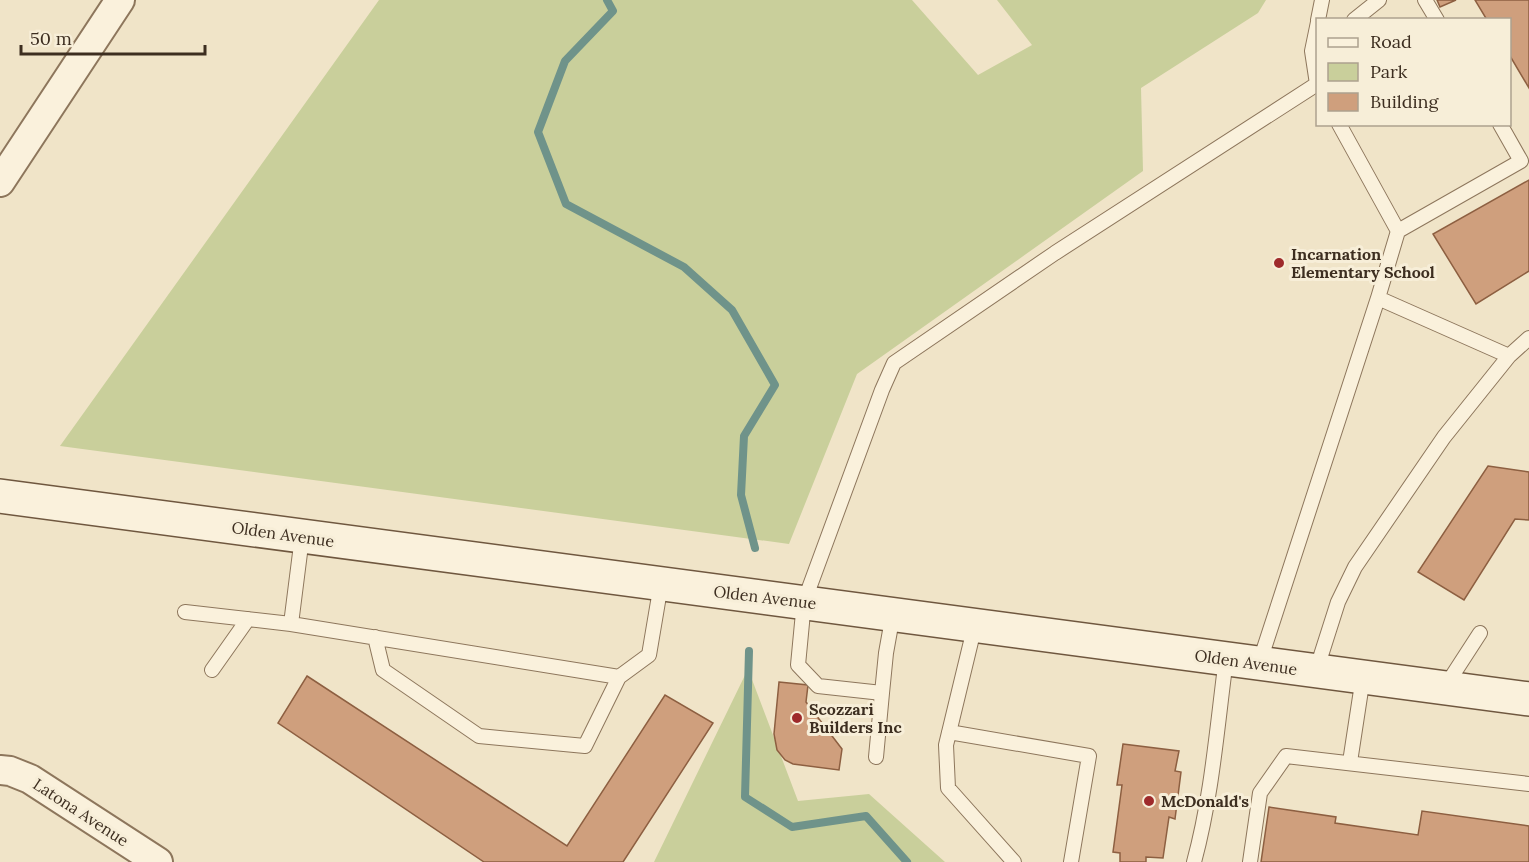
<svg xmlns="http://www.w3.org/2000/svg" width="1529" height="862" viewBox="0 0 1529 862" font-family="Lora,serif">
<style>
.green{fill:#c9cf9b}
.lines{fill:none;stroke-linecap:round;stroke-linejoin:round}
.stream{stroke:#6f938a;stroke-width:8}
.building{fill:#cf9f7d;stroke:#8d5f41;stroke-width:1.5}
.lane-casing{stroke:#8d765c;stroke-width:16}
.street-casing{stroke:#8d765c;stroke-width:32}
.secondary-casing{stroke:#6f573f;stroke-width:36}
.lane{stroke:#faf1dc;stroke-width:14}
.street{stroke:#faf1dc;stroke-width:28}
.secondary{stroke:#faf1dc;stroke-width:33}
.poi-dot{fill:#9e2a2b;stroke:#f7eed8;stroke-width:2}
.labels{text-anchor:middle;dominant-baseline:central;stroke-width:6;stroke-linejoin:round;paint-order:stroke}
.poi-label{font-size:16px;font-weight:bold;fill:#3d2e20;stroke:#f7eed8;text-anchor:start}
.street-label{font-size:16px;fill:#3d2e20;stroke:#f7eed8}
</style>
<rect width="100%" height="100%" fill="#f0e4c8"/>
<path class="green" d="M379,0H912L978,75L1032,45L997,0H1266L1258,13L1141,88L1143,171L857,374L789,544L60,446Z
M748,669L798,801L869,794L945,862H654Z"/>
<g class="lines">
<path class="stream" d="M607,0L613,11L565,61L538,132L566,204L684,267L732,310L775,385L744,436L741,495L755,548
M749,651L745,797L792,827L866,816L907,862"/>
</g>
<path class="building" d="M1437,0H1456L1440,7Z
M1475,0H1529V88L1510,56V20H1487Z
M1529,180V271L1476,304L1433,234Z
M1488,466L1529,472V520L1515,519L1464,600L1418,572Z
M307,676L567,846L665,695L713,723L623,862H484L278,723Z
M779,682L808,685L806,702L842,749L839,770L793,764L785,760L777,750L774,734Z
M1123,744L1179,751L1175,771L1181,772L1175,819L1169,817L1163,858L1146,857V862H1120V853L1113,852L1122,785H1117Z
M1269,807L1336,817L1335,823L1418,835L1422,811L1529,826V862H1261Z"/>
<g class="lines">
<g class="lane-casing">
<path id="lane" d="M1425,0L1437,20
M1318,20L1322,0
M1354,20L1379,0
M1339,124L1398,231
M1500,124L1521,161L1398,231L1378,298L1509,356L1529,338
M185,612L291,624L619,677
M893,614L886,653L882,693L818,686L798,665L804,602L882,390L894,363L1055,253L1317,84L1312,51L1318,22
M291,624L302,537
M975,625L946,745L948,788L1014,862
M375,637L383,670L479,736L585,746L619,677L649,655L661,584
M1259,664L1378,298
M212,670L248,619
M1316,671L1338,602L1355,567L1444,437L1509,356
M1445,687L1480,633
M949,732L1089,756L1071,862
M876,757L882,693
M1350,762L1363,677
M1194,862C1212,796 1217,727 1226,659
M1250,862L1260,793L1286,756L1529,784"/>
</g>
<g class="street-casing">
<path id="street" d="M0,182L120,0
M0,770L10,771L30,779L158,862"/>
</g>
<g class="secondary-casing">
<path id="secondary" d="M0,496L1529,699"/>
</g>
<use href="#lane" class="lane"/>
<use href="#street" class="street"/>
<use href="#secondary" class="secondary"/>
</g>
<g class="poi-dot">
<circle cx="1279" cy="263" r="6"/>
<circle cx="797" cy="718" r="6"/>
<circle cx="1149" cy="801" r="6"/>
</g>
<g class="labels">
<g class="poi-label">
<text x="1291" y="254">Incarnation<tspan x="1291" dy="18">Elementary School</tspan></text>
<text x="809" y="709">Scozzari<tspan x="809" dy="18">Builders Inc</tspan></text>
<text x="1161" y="801">McDonald's</text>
</g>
<g class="street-label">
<text transform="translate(283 534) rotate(8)">Olden Avenue</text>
<text transform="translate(765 597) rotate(7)">Olden Avenue</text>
<text transform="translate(1246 662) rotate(8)">Olden Avenue</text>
<text transform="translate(81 812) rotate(33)">Latona Avenue</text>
</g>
</g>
<rect x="1316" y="18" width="195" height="108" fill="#f7eed8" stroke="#ada18e" stroke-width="1.5"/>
<rect x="1328" y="38" width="30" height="9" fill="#faf1dc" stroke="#ada18e" stroke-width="1.5"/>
<text x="1370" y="48" font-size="18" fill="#3d2e20">Road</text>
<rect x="1328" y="63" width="30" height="18" fill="#c9cf9b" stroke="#ada18e" stroke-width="1.5"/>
<text x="1370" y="78" font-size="18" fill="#3d2e20">Park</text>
<rect x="1328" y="93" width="30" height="18" fill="#cf9f7d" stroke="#ada18e" stroke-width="1.5"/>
<text x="1370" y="108" font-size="18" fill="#3d2e20">Building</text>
<path d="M21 45v9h184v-9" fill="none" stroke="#3d2e20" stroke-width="3"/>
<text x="30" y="45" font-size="18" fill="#3d2e20" stroke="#f7eed8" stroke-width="4.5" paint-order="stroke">50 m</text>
</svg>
